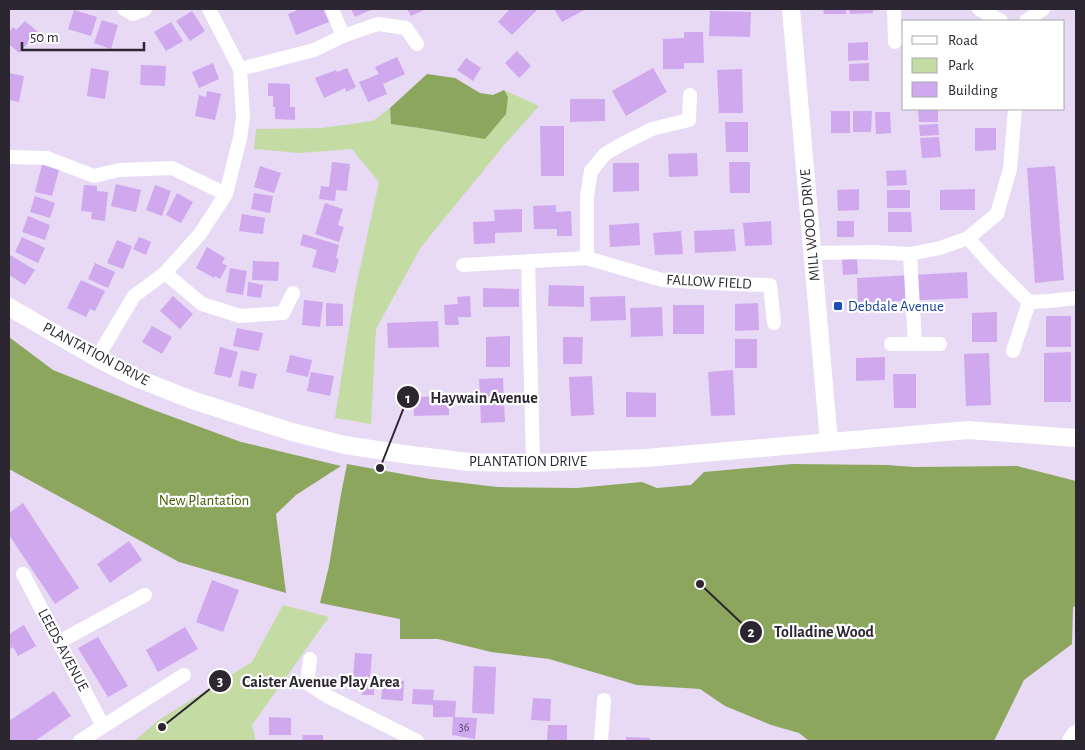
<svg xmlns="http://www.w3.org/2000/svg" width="1085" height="750" viewBox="0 0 1085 750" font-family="'Alegreya Sans',sans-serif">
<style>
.green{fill:#c5dba4}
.forest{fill:#8ca75d}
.building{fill:#cfa8ee}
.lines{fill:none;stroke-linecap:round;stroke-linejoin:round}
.minor{stroke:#fff;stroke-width:14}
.tertiary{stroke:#fff;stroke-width:18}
.secondary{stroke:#fff;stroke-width:20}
.transit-dot{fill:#1a4fb4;stroke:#fff;stroke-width:2}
.labels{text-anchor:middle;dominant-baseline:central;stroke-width:4.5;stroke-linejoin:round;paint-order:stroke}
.number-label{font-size:12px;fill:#544660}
.street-label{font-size:15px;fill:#2b2630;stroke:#fff}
.transit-label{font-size:15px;fill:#164399;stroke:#fff;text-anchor:start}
.park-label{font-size:15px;fill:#425a03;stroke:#fff}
.leader{fill:none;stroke:#2b2630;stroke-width:2}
.callout-dot{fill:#2b2630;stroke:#fff;stroke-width:2}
.mark-label{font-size:15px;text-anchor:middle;font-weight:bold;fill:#fff}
.callout-label{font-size:16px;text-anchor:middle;font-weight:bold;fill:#2b2630;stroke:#fff;stroke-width:4.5;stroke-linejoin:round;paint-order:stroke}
</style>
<rect width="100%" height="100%" fill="#e8d9f5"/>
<path class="green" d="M504,90L539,106L505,144L421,247L376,329L371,424L335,418L355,291L379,182L352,149L299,153L254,149L256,129L322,128L373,121L390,108L391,124L426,129L455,134L508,97Z
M283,605L329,617L252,725L256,741H134L160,719L252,662Z"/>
<path class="forest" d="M427,74L455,78L480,93L493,95L504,90L508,97L506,114L485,139L426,129L391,124L390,108Z
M9,337L53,370L151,409L241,442L341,466L296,495L276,514L286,593L179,562L9,469Z
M347,464L430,479L497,487L577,488L642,482L657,488L691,485L704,472L792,464L887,465L914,467L1017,466L1076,481V606L1073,607L1072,644L1024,680L994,741H809L799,733L771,725L725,706L700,689L637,685L549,659L491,652L438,639H400V619L320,603L329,566L341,494Z"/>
<path class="building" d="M300,9H323L329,22L296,35L288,14Z
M351,9H373L355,17Z
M407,9H426L411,16Z
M510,9H538L512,35L498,22Z
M554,9H586L562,22Z
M823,9H846V14H824Z
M849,9H873V13L850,14Z
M74,10L97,17L91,36L68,29Z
M192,11L205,31L190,41L176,21Z
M710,11L751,12L750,37L709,36Z
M102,20L118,25L111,49L94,43Z
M25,21L38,32L19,53L9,44V32L13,27L16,30Z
M171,22L183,41L166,51L154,32Z
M684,32H703L704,63H684V69H663V39L684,38Z
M868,42V60L848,61V43Z
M517,51L531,66L519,78L505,63Z
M397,57L405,74L383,84L387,94L368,102L359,82L379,74L375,67Z
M466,58L481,68L473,81L457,70Z
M213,63L219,79L199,88L192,72Z
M869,63V81H849V64Z
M141,65L166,66L165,86L140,85Z
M91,68L109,71L105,99L87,96Z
M347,68L356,87L346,92L345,88L324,98L315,78L336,70L337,72Z
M653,68L667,92L626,116L612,91Z
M742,69L743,113H719L717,70Z
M9,73L24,76L19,102L9,100Z
M268,83L290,84V107H295V120L275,119V107H273V96H268Z
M207,91L221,94L215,120L195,116L199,95L206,97Z
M570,99H605V121L570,122Z
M918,109H938V122H919Z
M831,111H850V133H831Z
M853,111H872L871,132H853Z
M875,112H890L891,133L876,134Z
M725,122H748V152H726Z
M938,124L939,135L920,136L919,125Z
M540,126H564V176H541Z
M975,128H996V150L975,151Z
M939,137L941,157L922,158L920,138Z
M697,153L698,176L669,177L668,154Z
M332,162L350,164L347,191L336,190L335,201L319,199L321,186L329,187Z
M729,162H750V193H730Z
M613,163H639V191L613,192Z
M42,165L59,170L52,196L35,192Z
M260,166L281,173L274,193L254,187Z
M1055,166L1064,280L1035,283L1027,168Z
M906,170L907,185L887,186L886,171Z
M116,184L141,190L136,212L111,206Z
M84,185L97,186V191L108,192L105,221L91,219L92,212L81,211Z
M155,185L171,191L162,216L146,210Z
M859,189V210L838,211L837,190Z
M975,189V210H940V190Z
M887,190H910V208H887Z
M177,193L193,202L181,223L166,215Z
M254,193L273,196L270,213L251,209Z
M35,196L55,203L50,218L30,212Z
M325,203L343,209L338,225L344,227L339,242L315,234Z
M556,205V212L571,211L572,236H557V229H534L533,206Z
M522,209V232L495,233V243L474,244L473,222L495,221L494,210Z
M888,212H911L912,232H888Z
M242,214L265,218L263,234L239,231Z
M28,216L50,225L45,240L22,232Z
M771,221L772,245L745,246L743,223Z
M837,221H854V237H837Z
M639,223L640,245L610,247L609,225Z
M734,229L736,251L695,253L694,231Z
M681,231L683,254L655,255L653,233Z
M303,234L339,245L336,258L339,259L335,273L312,267L317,250L300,245Z
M22,237L45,248L38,263L15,252Z
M139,237L151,242L146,255L133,249Z
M117,240L132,246L123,269L107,263Z
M207,247L225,258L222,263L227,266L220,279L215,276L214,278L196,268Z
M10,255L35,270L25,285L9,275V257Z
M842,259H857L858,274L843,275Z
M253,261L279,262L278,281L252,280Z
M95,263L115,272L108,288L88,279Z
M230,268L247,271L243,295L226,292Z
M967,272L968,298L858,303L857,278Z
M81,280L105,291L95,311L90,309L86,317L67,308Z
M248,282L263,285L261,298L247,296Z
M549,285L584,286V307L548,306Z
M483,288L519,289V307H483Z
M173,296L193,314L180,329L160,311Z
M470,296L471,317H458L459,325H445L444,305L458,304L457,297Z
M625,296L626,320L591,321L590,297Z
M304,300L323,302L320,327L302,325Z
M326,303L343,304V326H326Z
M758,303L759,330L735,331V304Z
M673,305H704V334H673Z
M662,307L663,336L631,337L630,308Z
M997,312V342H972V313Z
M1046,316H1071V347H1046Z
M438,321L439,347L388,348L387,323Z
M152,326L172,337L162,354L142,342Z
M237,328L263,333L259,351L233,346Z
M510,336V367H486V337Z
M563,337H583L582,364H563Z
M735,339H757V368H735Z
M220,347L238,352L231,378L214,374Z
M1071,352V402H1044V353Z
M989,353L991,405L966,406L964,354Z
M290,355L312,360L308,377L286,372Z
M885,357V380L856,381V358Z
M241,370L257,374L253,389L238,386Z
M733,370L735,415L711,416L708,372Z
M311,372L334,376L330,396L307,391Z
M893,374H916V408H894Z
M592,376L594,415L571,416L569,377Z
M503,378L505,422L481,423L479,379Z
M626,392L656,393V417H626Z
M449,396V415L414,416L413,397Z
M23,503L79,588L55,604L9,535V513Z
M129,541L142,560L110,583L97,564Z
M212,580L239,590L223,632L196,622Z
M24,625L36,646L18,656L13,647L9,650V634Z
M185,627L198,649L158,672L146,650Z
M98,637L128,686L108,697L78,648Z
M355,653L372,654L370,679L353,678Z
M474,666L496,667L494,714L472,713Z
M383,679L404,681L403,701L381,699Z
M362,683L374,684V695H362Z
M413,689L434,690L433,700L456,701L455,717L477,718L475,739L452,735L453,717H433V705L412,704Z
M54,691L71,716L35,741H9V721Z
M533,698L551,699L550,721L531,720Z
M269,717L291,718V735H269Z
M548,725H567V741H547Z
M303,735H323V741H302Z
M626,737L650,738V741H626Z"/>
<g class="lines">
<path class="minor" d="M124,9L133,14L145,9
M894,9L895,42
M979,9L1001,21
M1026,21L1043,9
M343,36L378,24L406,28L417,44
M240,69L314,50L343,36L332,9
M9,157L47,158L94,176L119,170L172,168L226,194
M968,238L992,265L1029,302L1049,301L1076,298
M812,253L873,252L910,254L940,248L968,238L997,214L1010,169L1015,109
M910,254L915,344
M587,258V196L591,171L605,154L622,144L652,129L689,120L690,95
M528,261L533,463
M463,265L587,258L662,280L729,284L770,285L774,323
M165,273L202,304L240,316L283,313L293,293
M891,344H940
M1013,351L1029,302
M97,358L134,296L165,273L200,234L226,194L240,138L243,117L240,69L209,9
M23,574L103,726
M59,642L145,595
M310,659L307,683L329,697L417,741
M80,741L184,675
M601,741L604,700"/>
<path class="tertiary" d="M791,9L829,442
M9,307L97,358L134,377L192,400L292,432L345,445L403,454L469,462L533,463L646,458L968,430L1076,438"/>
<path class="secondary" d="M1072,741L1076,735"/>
</g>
<rect class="transit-dot" x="833" y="301" width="10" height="10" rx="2.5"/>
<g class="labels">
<g class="number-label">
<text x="464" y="727">36</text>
</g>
<g class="street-label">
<text transform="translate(810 225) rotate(-95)">MILL WOOD DRIVE</text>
<text transform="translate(709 282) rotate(3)">FALLOW FIELD</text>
<text transform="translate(96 354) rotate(28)">PLANTATION DRIVE</text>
<text x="528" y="461">PLANTATION DRIVE</text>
<text transform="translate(63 650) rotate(62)">LEEDS AVENUE</text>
</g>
<g class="transit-label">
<text x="848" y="306">Debdale Avenue</text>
</g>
<g class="park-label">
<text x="204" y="500">New Plantation</text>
</g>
</g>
<path class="leader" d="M380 468L408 397M700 584L751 632M162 727L220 681"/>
<g class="callout-dot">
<circle cx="380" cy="468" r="5"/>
<circle cx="700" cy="584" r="5"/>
<circle cx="162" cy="727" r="5"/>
<circle cx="408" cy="397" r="12"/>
<circle cx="751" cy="632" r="12"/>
<circle cx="220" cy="681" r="12"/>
</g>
<g class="mark-label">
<text x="408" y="403">1</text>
<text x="751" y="637">2</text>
<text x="220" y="686">3</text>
</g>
<g class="callout-label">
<text x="484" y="403">Haywain Avenue</text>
<text x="824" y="637">Tolladine Wood</text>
<text x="321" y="687">Caister Avenue Play Area</text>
</g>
<rect width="1085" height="750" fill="none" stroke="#2b2630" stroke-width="20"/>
<rect x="902" y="20" width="162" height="90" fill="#ffffff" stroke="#aaa8ac"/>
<rect x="912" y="36" width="25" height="8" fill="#ffffff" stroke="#aaa8ac"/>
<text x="948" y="45" font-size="15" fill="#2b2630">Road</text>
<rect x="912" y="58" width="25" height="15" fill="#c5dba4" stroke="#aaa8ac"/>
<text x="948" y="70" font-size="15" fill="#2b2630">Park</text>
<rect x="912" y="82" width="25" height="15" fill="#cfa8ee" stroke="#aaa8ac"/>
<text x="948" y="95" font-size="15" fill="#2b2630">Building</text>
<path d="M22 42v8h122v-8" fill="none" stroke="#2b2630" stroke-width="2.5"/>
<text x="30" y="42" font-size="15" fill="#2b2630" stroke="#ffffff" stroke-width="4" paint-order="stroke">50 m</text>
</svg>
